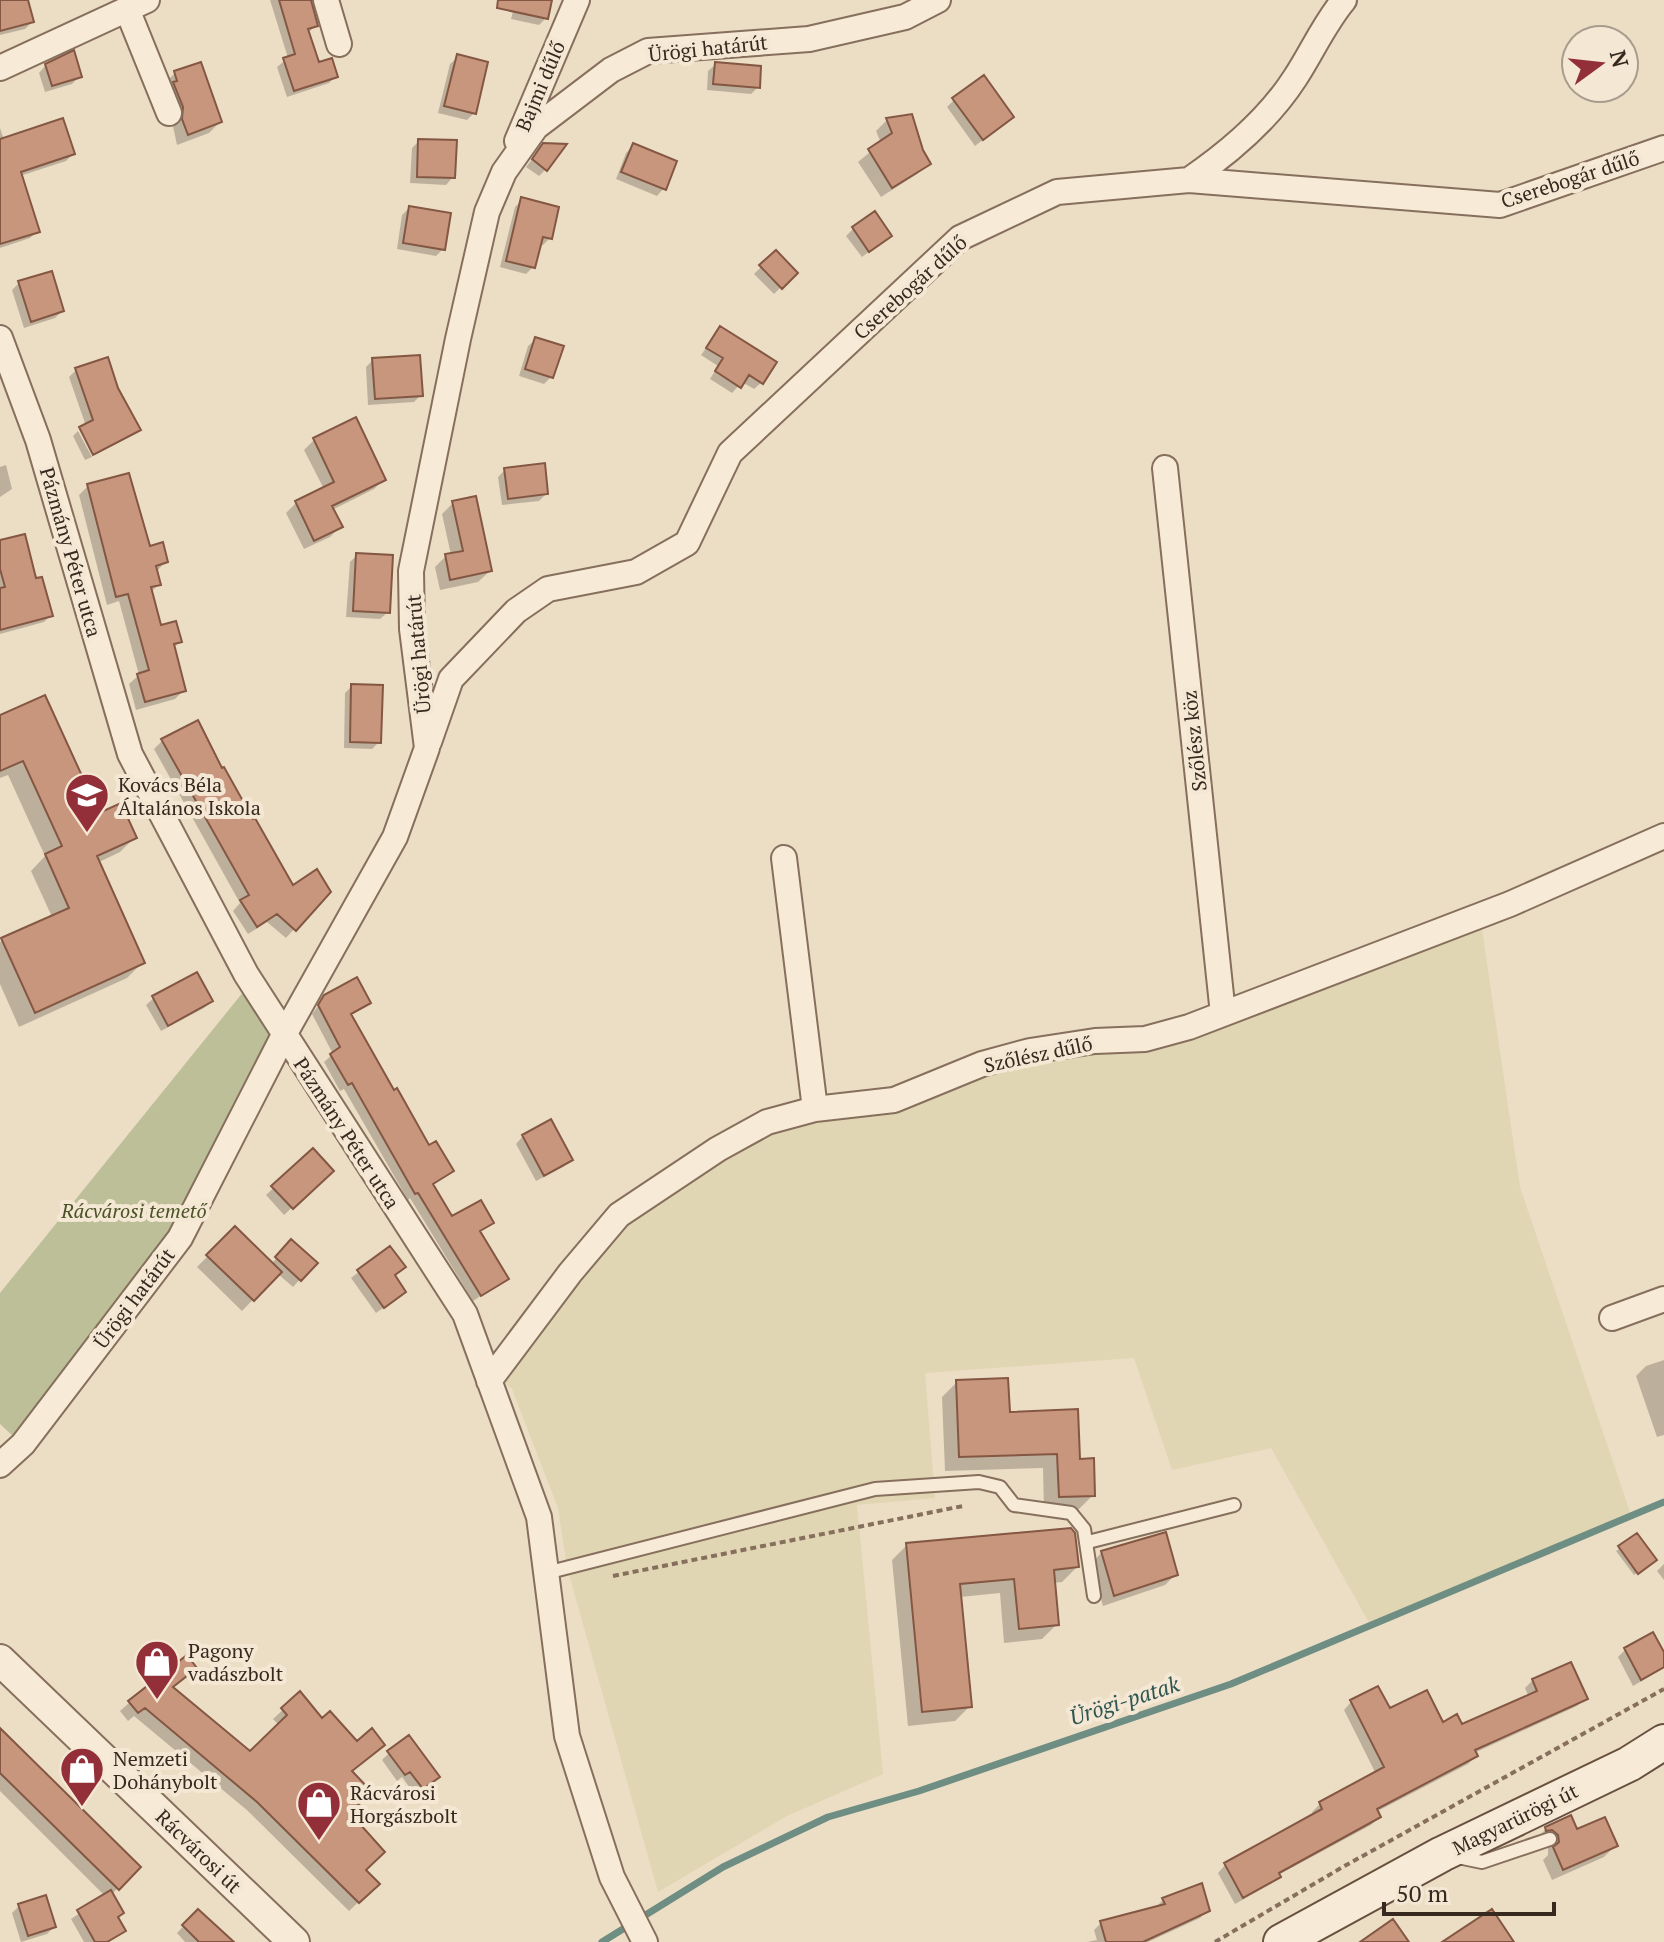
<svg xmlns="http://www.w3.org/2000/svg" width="1664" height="1942" viewBox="0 0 1664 1942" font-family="'PT Serif',serif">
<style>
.farmland{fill:#e1d6b3}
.cemetery{fill:#bdbf98}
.shadow{fill:#0003}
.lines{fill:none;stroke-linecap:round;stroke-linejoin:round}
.stream{stroke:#6e8d83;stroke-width:7}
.building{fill:#c8967d;stroke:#845743;stroke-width:2}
.service-casing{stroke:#866f5c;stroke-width:16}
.minor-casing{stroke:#866f5c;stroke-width:28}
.tertiary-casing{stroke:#866f5c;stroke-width:34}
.secondary-casing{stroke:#68503f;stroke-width:38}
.path{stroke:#866f5c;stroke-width:4;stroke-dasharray:6 4;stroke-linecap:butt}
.service{stroke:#f7ebd8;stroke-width:12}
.minor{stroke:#f7ebd8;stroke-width:24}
.tertiary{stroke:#f7ebd8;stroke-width:30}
.secondary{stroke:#f7ebd8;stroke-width:34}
.labels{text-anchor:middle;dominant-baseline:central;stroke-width:8;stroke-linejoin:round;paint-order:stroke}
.street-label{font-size:20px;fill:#37291f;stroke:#f4e8d4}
.poi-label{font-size:20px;fill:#37291f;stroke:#f4e8d4;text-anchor:start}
.park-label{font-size:20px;font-style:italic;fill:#4b5227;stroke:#f4e8d4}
.water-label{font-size:22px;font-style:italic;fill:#2f5650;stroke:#f4e8d4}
</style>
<rect width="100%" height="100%" fill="#ecddc5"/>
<path class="farmland" d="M1480,916L1520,1187L1631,1515L1372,1628L1271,1448L1172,1470L1134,1358L925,1373L935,1498L857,1505L883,1774L787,1816L658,1892L567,1567L558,1508L512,1389L495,1374L630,1208L786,1117L894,1100L1222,1014Z"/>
<path class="cemetery" d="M244,991L281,1041L180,1238L15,1438L0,1424V1293Z"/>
<path class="shadow" d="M0,0H26L32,22L25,29L0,35Z
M270,0H310L316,25L309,32L317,64L336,76L329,83L287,97L277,67L288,58Z
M550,0L546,18L539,25L511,19L516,0Z
M458,57L474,113L467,120L438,113L450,64Z
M716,64L758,87L751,94L707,90L708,71Z
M46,65L79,77L72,84L45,92L39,73Z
M175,73L220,122L209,133L177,145L164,84Z
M954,100L1012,117L975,146L947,107Z
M910,116L921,151L928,163L917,174L881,197L858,162L881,143L876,131L887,120Z
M0,128L4,140L73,154L66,161L20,176L38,231L30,238L0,248Z
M419,141L453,177L446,185L410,183L412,148Z
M633,146L664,188L657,196L616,179L626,153Z
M537,153L546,169L539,176L526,167Z
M522,200L550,238L543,245H539L533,267L526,274L500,267L515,207Z
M409,208L443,249L436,256L397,249L402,215Z
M853,229L890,236L862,257L846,236Z
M776,252L795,273L774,294L754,274Z
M19,283L62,311L55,318L24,328L12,290Z
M720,329L762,382L754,389L742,382L732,393L710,379L718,366L701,355Z
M536,339L551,377L544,384L519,376L528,346Z
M373,360L421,395L414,402L368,405L366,367Z
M76,370L116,388L138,429L131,436L95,455L81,428L86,426L69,377Z
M78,431L92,457L85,460L73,436Z
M314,440L384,479L374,489L332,510L340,527L330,537L304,549L286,513L296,503L324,489L304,450Z
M6,465L12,489L0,497V467Z
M505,470L546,494L539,501L502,505L498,477Z
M88,486L149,548L166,561L157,571L159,584L151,592L160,627L180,642L173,648L184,690L175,699L136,710L129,684L139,675L119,601L107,605L79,495Z
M453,503L490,571L478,582L440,590L435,567L446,556L451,555L442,514Z
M0,542L35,581L51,615L44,622L0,634Z
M357,555L388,612L380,619L346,617L350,562Z
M352,686L379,742L372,749L344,748L345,693Z
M0,717L98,816L135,837L120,852L97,863L143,962L127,978L19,1027L0,984V942L52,917L31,871L45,856L8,775L0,778Z
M162,741L294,929L286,938L267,922L248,934L233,911L240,903L154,749Z
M325,997L368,1003L350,1016L393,1092L428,1147L451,1171L432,1186L451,1219L492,1222L479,1233L506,1279L473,1301L410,1198L408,1200L344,1089L340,1091L324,1062L333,1054L312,1014Z
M154,998L211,1001L204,1008L161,1031L146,1005Z
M523,1136L570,1160L563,1167L536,1181L516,1144Z
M313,1151L331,1171L284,1215L266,1195Z
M235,1229L271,1264L291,1242L315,1263L293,1287L278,1274L242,1311L197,1267Z
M390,1248L397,1298L376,1313L351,1278Z
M1664,1360V1435L1657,1437L1636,1376L1646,1366Z
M957,1382L1078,1461L1093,1495L1078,1510L1044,1511L1043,1468L945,1471L942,1397Z
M1637,1536L1651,1563L1634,1575L1616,1551Z
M907,1545L1077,1567L1062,1582L1053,1583L1057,1624L1042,1639L1004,1643L1000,1593L960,1597L970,1706L955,1721L908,1726L892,1560Z
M1102,1552L1176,1574L1165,1585L1103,1606L1091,1564Z
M1664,1564V1580L1657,1571Z
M1625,1650L1664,1656V1668L1633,1686L1618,1657Z
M1533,1680L1585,1698L1577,1706L1474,1753L1476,1756L1468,1764L1376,1812L1379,1817L1371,1825L1278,1875L1271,1884L1235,1904L1218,1873L1225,1865L1314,1816L1312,1812L1320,1804L1376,1774L1344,1710L1351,1702L1442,1725L1461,1727L1529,1697L1525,1688Z
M171,1688L251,1754L279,1725L273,1719L300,1694L321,1721L357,1743L350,1772L347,1814L368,1893L349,1911L248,1811L134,1716L128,1721L120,1711L130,1702Z
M0,1732L139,1867L111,1895L116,1918L124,1930L109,1942H84L71,1919L105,1896L0,1791Z
M389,1753L430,1783L415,1795L402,1777L397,1781L382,1760Z
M1546,1829L1576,1832L1615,1846L1604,1857L1552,1880L1543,1860L1548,1855V1847L1541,1841L1535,1840Z
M1163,1900L1207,1911L1200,1918L1148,1942H1087L1097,1940L1094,1930L1101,1923L1156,1907Z
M19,1906L54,1927L47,1934L21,1942L12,1913Z
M198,1911L231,1942H185L177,1933Z"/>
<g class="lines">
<path class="stream" d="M602,1942L723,1867L828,1817L919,1791L1231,1684L1664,1502"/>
</g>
<path class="building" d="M0,0H28L34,22L0,31Z
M279,0H311L318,26L308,29L319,62L332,58L338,77L294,91L283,58L295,54Z
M498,0H552L548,19L497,8Z
M74,50L82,77L52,86L45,64Z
M457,54L488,62L476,114L444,106Z
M201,62L222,122L188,135L182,119L183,107L173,82L177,81L174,71Z
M715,62L761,66L760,88L713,84Z
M984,75L1014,117L983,140L952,98Z
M912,114L923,150L931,164L892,188L868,149L892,133L886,118Z
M63,118L75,154L21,172L40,232L0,244V139Z
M418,139L457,140L455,178L417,177Z
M543,143L567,144L547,171L532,159Z
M633,143L677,161L666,190L621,172Z
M521,197L559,207L552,239L543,237L535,268L506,261Z
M409,206L451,213L445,250L403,243Z
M875,211L892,236L869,252L852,227Z
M776,250L798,273L782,289L759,265Z
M52,271L64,311L31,322L18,281Z
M720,326L777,362L763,384L749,375L741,388L715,371L723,358L706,348Z
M535,337L564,346L553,378L525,369Z
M420,355L423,396L375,399L372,358Z
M108,357L118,388L141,430L93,455L79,427L93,420L75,368Z
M356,417L386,480L332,506L343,527L314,541L295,501L334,482L313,438Z
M545,463L548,494L508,499L504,468Z
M129,473L150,546L163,542L168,562L156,566L161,585L151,587L161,625L176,621L182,642L174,644L186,691L145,702L137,674L149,670L128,594L116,597L87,484Z
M476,496L492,571L450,580L445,554L463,551L452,501Z
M25,534L36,578L42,577L53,616L0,630V588L5,587L0,569V540Z
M356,553L393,555L390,613L353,611Z
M351,684L383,685L381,743L350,742Z
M45,695L99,813L121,803L137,838L97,856L145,963L35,1013L1,938L69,908L45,854L62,846L23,761L0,771V715Z
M198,720L222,768L224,767L253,819L255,818L293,885L317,869L331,892L296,931L277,914L257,927L240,900L249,895L161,739Z
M197,972L213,1001L168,1026L152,996Z
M357,977L371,1003L351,1014L394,1090L397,1088L429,1145L436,1141L454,1171L433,1184L452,1216L481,1200L494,1223L480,1231L509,1279L481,1296L418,1193L415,1194L352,1083L348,1085L330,1054L340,1047L318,1005L324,995Z
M551,1119L573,1160L544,1176L522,1135Z
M313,1148L334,1171L293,1209L271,1186Z
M235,1226L282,1272L254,1301L206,1255Z
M291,1239L318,1263L301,1281L275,1257Z
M390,1246L406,1267L395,1275L406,1292L384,1308L357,1270Z
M1008,1378L1010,1412L1078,1409L1080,1459L1094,1458L1095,1496L1059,1497L1057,1454L959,1457L956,1380Z
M1071,1528L1075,1533L1079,1567L1054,1570L1059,1625L1019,1629L1014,1579L960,1584L972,1707L922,1712L906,1543Z
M1166,1532L1178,1575L1114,1596L1101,1551Z
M1637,1533L1657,1560L1638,1574L1618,1546Z
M1653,1632L1664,1652V1667L1641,1680L1624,1648Z
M187,1655L197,1668L173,1687L250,1751L287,1715L281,1708L300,1691L322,1718L330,1711L357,1741L372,1728L385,1745L352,1771L372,1792L350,1813L385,1852L366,1870L380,1884L359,1903L257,1802L145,1708L138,1713L128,1701Z
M1571,1662L1588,1699L1475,1750L1478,1756L1377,1809L1381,1817L1279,1873L1281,1877L1243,1898L1224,1863L1322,1809L1319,1802L1384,1767L1350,1700L1378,1686L1390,1708L1427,1690L1443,1722L1457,1714L1462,1724L1537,1691L1532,1679Z
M0,1728L141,1867L119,1890L0,1773Z
M409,1735L440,1777L423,1789L410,1772L405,1775L387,1751Z
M1571,1815L1577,1829L1605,1817L1618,1846L1563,1870L1553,1847L1559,1842L1558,1835L1552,1830L1546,1831L1545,1827Z
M1202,1883L1210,1911L1143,1942H1106L1100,1921L1165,1904L1162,1898Z
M111,1890L124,1913L118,1917L126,1931L107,1942H95L77,1910Z
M46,1895L56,1927L28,1936L18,1904Z
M198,1909L234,1942H199L182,1925Z
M1492,1909L1514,1942H1442Z
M1393,1919L1409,1942H1360Z"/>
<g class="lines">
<g class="service-casing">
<path id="service" d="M1088,1542L1234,1505
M546,1573L875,1489L979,1482L1000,1487L1014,1505L1071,1513L1084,1529L1094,1596
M1453,1856L1482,1862L1550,1839"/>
</g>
<g class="minor-casing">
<path id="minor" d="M326,0L339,44
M127,9L169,113
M0,68L147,0
M517,141L577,0
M1189,180C1230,152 1268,120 1295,78C1312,52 1324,24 1344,0
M0,338L38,440L130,754L246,974L465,1314L539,1517L567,1736L612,1877L645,1942
M1165,468L1223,1014
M429,742L451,679L516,611L548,589L636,572L687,543L730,453L960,238L1057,192L1189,180L1500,205L1664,148
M784,858L815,1109
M1612,1318L1664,1299
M489,1381L570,1273L619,1215L718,1149L767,1122L815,1109L894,1100L982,1064L1030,1051L1095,1041L1145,1039L1189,1027L1510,904L1664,836
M0,1465L23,1444L180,1238L284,1035L395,837L427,748L412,629L411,571L458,339L487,212L504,172L536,127L611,70L648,51L809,39L905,17L938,0"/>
</g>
<g class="tertiary-casing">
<path id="tertiary" d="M0,1660L294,1942"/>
</g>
<g class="secondary-casing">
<path id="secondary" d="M1281,1942L1442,1854L1629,1764L1664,1742"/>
</g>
<path class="path" d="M613,1576L963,1506
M1215,1942L1341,1868L1664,1689"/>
<use href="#service" class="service"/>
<use href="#minor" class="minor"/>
<use href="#tertiary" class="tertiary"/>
<use href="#secondary" class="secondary"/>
</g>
<defs>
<g id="school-pin" transform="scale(2.3)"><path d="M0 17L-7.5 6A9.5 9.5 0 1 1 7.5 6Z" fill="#922f38" stroke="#f4e8d4"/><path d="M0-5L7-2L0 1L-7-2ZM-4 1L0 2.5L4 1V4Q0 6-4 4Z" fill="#fff"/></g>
<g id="shop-pin" transform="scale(2.3)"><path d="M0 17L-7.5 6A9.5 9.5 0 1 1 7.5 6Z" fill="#922f38" stroke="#f4e8d4"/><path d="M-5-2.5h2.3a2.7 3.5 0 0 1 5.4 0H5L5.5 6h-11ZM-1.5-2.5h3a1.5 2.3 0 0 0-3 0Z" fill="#fff"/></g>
</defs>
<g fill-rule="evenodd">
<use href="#school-pin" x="87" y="795"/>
<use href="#shop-pin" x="157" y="1662"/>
<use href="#shop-pin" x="82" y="1769"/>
<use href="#shop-pin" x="319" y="1803"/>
</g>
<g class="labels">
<g class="street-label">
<text transform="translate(708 48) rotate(-6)">Ürögi határút</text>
<text transform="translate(540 86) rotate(-67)">Bajmi dűlő</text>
<text transform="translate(1570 179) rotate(-18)">Cserebogár dűlő</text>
<text transform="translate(910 287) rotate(-42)">Cserebogár dűlő</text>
<text transform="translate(71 552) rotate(74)">Pázmány Péter utca</text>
<text transform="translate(418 654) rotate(-95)">Ürögi határút</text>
<text transform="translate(1194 741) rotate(-96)">Szőlész köz</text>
<text transform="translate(1038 1054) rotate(-12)">Szőlész dűlő</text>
<text transform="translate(347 1133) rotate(57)">Pázmány Péter utca</text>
<text transform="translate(134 1298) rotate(-53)">Ürögi határút</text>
<text transform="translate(1515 1819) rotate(-26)">Magyarürögi út</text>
<text transform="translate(199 1851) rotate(44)">Rácvárosi út</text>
</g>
<g class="poi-label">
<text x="118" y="784">Kovács Béla<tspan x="118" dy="23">Általános Iskola</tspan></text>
<text x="188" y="1650">Pagony<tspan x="188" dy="23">vadászbolt</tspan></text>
<text x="113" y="1758">Nemzeti<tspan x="113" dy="23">Dohánybolt</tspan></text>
<text x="350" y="1792">Rácvárosi<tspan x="350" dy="23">Horgászbolt</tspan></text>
</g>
<g class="park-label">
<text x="134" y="1210">Rácvárosi temető</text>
</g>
<g class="water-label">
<text transform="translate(1124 1700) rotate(-18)">Ürögi-patak</text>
</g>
</g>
<g transform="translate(1600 64) rotate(75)"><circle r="38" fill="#f4e8d4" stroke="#a89c8c" stroke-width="2"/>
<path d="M0-6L14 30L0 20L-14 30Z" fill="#922f38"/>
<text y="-12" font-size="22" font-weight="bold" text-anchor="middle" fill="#37291f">N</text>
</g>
<path d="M1384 1902v12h170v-12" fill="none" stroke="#37291f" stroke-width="4"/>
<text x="1396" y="1902" font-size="24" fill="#37291f" stroke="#f4e8d4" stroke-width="6" paint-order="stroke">50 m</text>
</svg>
